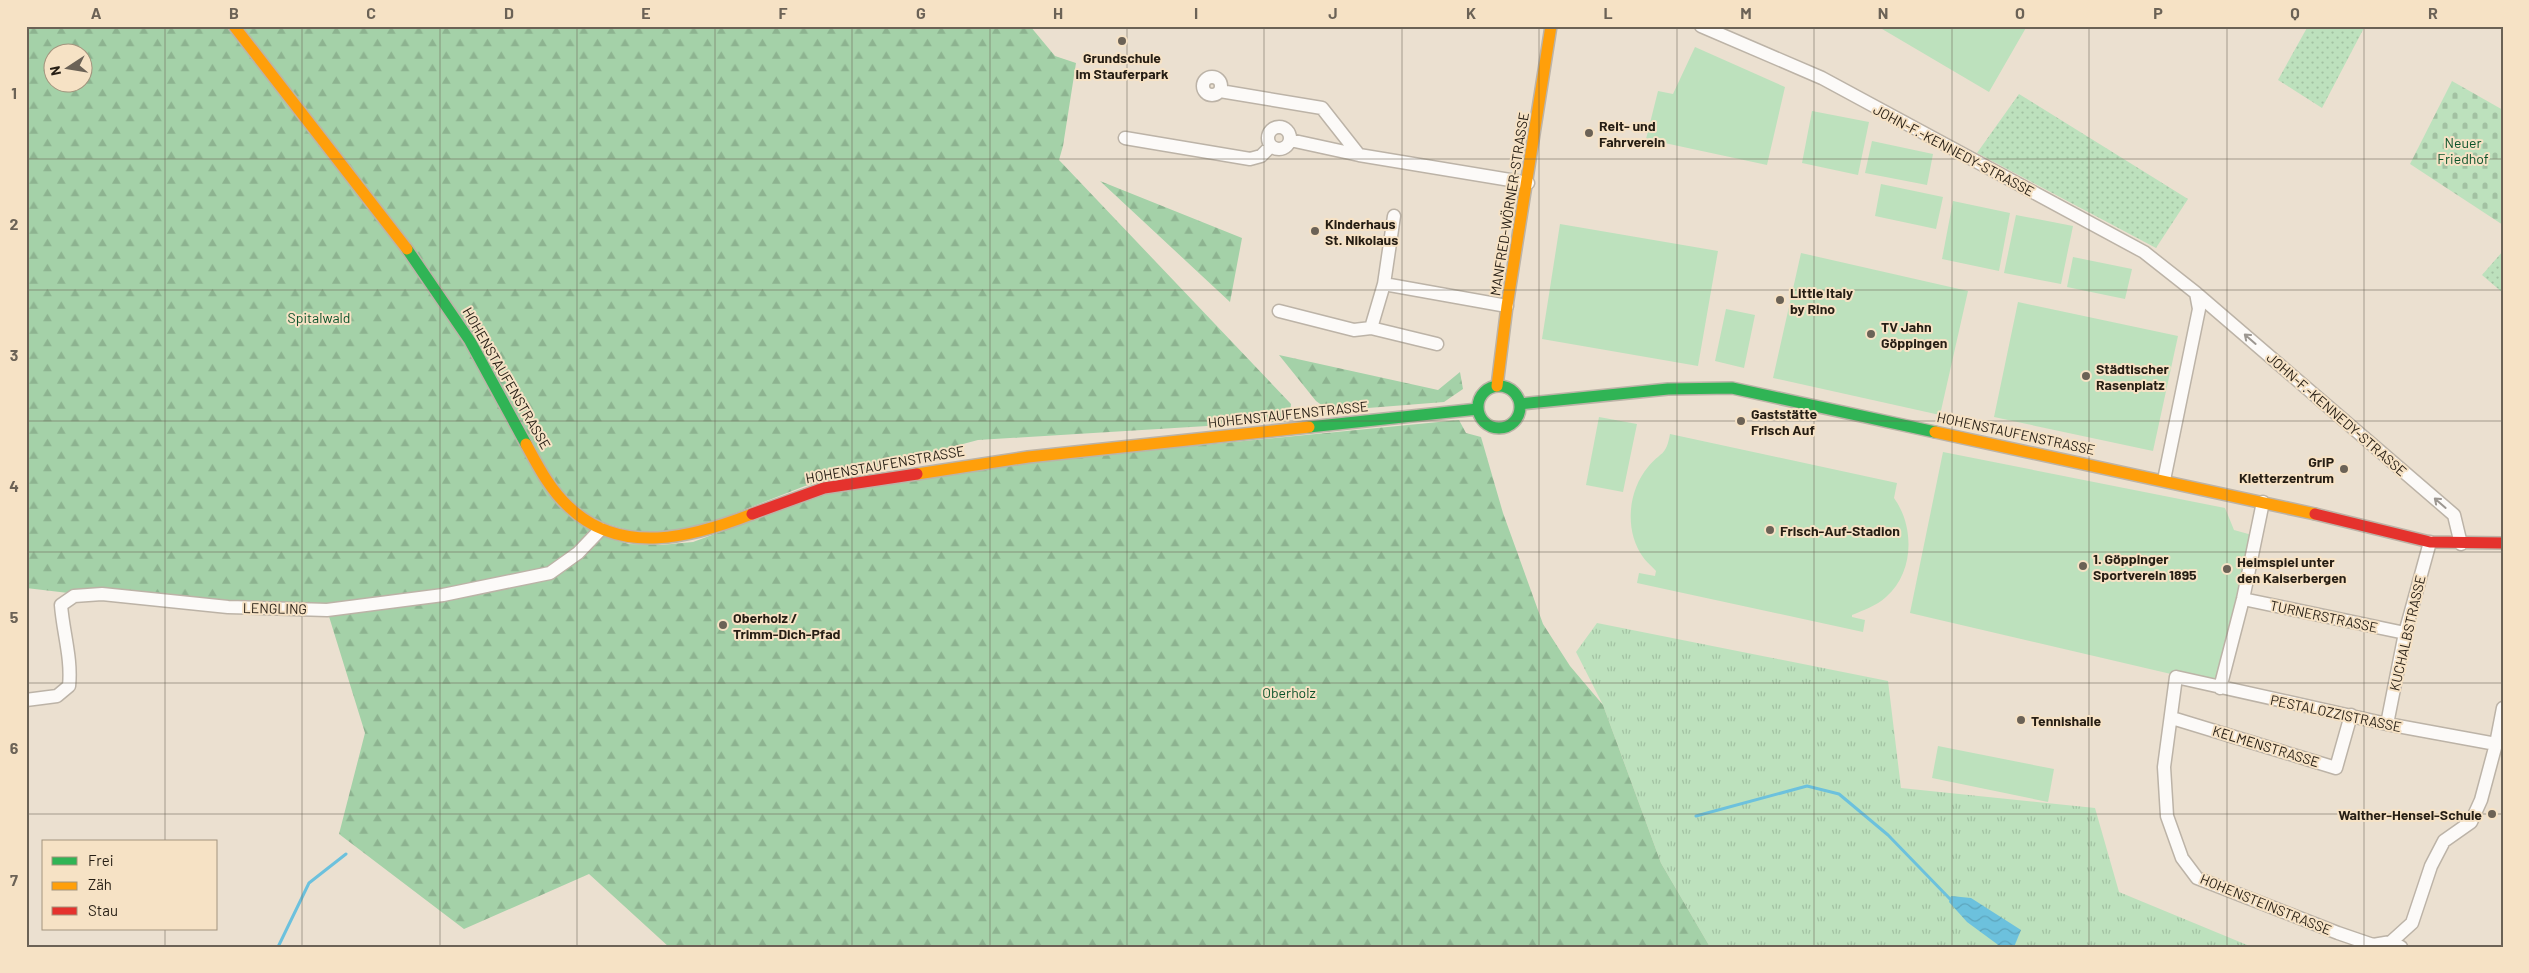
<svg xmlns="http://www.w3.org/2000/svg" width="2529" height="973" viewBox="0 0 2529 973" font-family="Barlow,sans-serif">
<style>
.grass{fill:url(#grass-tufts)}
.forest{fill:url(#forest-firs);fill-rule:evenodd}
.cemetery{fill:url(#cemetery-stones)}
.garden{fill:url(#garden-dots)}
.pitch{fill:#bde1bd}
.water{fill:url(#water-waves)}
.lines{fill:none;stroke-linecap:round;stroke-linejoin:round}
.stream{stroke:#6cc1dd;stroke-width:3}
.street-casing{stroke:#bcb3a7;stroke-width:15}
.fast-casing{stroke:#bcb3a7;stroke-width:14}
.slow-casing{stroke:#bcb3a7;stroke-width:14}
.jam-casing{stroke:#bcb3a7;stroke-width:14}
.street{stroke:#fcfaf8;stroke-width:12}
.fast{stroke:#30b455;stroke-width:11}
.slow{stroke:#ff9f0a;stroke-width:11}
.jam{stroke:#e5322d;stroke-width:11}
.oneway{stroke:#9c9791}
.grid{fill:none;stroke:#6b6256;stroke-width:1;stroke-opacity:0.55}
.poi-dot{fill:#6b6256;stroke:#f6e2c5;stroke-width:2}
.labels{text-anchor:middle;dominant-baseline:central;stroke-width:4;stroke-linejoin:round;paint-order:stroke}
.poi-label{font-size:14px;font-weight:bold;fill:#261e14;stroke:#f6e2c5;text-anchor:start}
.park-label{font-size:14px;fill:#0b522a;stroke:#f6e2c5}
.street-label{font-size:14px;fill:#261e14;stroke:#f6e2c5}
.neatline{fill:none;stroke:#6b6256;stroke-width:2}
.grid-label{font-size:16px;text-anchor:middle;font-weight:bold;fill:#6b6256}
</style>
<defs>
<pattern id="grass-tufts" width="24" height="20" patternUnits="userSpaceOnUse" patternTransform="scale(1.25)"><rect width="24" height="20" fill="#bde1bd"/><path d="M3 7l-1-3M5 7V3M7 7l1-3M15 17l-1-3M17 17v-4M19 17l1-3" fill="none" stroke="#a2c1a2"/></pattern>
<pattern id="forest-firs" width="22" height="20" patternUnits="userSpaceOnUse" patternTransform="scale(1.25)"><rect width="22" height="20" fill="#a4d1a8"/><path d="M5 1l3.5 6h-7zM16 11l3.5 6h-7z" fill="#8db390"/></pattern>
<pattern id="cemetery-stones" width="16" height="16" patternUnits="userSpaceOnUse" patternTransform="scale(1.25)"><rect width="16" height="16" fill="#bde1bd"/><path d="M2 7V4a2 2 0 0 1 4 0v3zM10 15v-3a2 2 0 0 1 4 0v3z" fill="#a2c1a2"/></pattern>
<pattern id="garden-dots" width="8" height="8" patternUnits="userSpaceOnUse" patternTransform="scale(1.25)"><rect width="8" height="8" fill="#bde1bd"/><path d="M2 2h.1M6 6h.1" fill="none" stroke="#a2c1a2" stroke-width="1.8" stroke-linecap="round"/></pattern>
<pattern id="water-waves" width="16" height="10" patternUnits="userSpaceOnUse" patternTransform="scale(1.25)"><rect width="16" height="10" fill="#6cc1dd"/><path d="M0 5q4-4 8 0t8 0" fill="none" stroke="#5da5bd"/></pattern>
</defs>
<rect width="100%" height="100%" fill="#ebe0d0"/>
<path class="grass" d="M1597,623L1888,681L1901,788L2095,808L2119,892L2252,947H1710L1661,863L1603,705L1576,652Z"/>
<path class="forest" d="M26,26H1030L1055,56L1076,63L1063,146L1059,160L1291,404L1289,421L978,440L805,486L690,531L668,534L634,532L604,523L601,529L592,540L598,535L629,544L661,545L693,542L825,493L998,465L1459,420L1466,433L1481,437L1503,513L1543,624L1570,666L1603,705L1661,863L1710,947H669L589,874L464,929L339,834L365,733L327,610L221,611L26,588ZM52,52H82V82H52Z
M1100,181L1242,238L1230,302Z
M1279,355L1438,390L1460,372L1463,389L1444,402L1330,411L1316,401Z"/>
<path class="cemetery" d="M2452,81L2503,110V225L2410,164Z"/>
<path class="garden" d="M2308,26H2365L2322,108L2278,80Z
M2019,94L2188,199L2156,248L1977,153Z
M2503,251V293L2482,275Z"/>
<path class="pitch" d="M1877,26H2027L1989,92Z
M1695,47L1785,87L1767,165L1646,139L1658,91L1673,94Z
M1812,111L1869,122L1858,175L1802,163Z
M1872,141L1933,154L1927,185L1865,173Z
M1881,184L1943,197L1936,229L1875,216Z
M1953,201L2010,213L1999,271L1942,259Z
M2016,215L2073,226L2061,284L2004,273Z
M1560,224L1718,251L1698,366L1542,339Z
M1801,253L1968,291L1940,415L1773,378Z
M2073,257L2132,269L2125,299L2067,287Z
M2018,302L2178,336L2153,451L1994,417Z
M1726,309L1755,315L1744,368L1715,361Z
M1599,417L1637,424L1623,492L1586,485Z
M1670,434L1897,483L1894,498C1915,527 1914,573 1886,597C1876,606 1864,610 1852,615V617L1865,620L1863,632L1637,583L1639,573L1655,576L1656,571C1652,566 1646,562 1643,557C1624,530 1628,491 1648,467C1661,451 1666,457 1670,434Z
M1943,452L2225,508L2234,530L2252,535L2218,685L1910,613Z
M1938,746L2054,769L2048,802L1932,778Z"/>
<path class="water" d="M1951,896L1971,898L2021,930L2014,947H2001L1967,922L1949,902Z"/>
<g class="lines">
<path class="stream" d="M1696,816L1807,786L1839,794L1888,835L1950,899
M278,947L309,883L346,854"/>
<g class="street-casing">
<path id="street" d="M1701,26L1822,78L2144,252L2196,293L2199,309L2164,480
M1203 86a9 9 0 1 1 18 0a9 9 0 1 1-18 0Z
M1220,91L1322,108L1359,155
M1268 138a11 11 0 1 1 22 0a11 11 0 1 1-22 0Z
M1125,138L1250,159L1261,156L1271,146
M1290,140L1359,155L1528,183
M1384,284L1394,216
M2196,293L2454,515L2461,544
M1279,311L1354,330L1371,328L1437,344
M1371,328L1384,284L1507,306
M2243,599L2405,633
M2220,688L2243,599L2263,502
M26,700L57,696L69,686C72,659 63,632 61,605L74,596L102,594L228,607L327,610L443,595L550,573L578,553L601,529
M2172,718L2336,768L2351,715
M2387,724L2405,633L2430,542
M2391,942L2412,923L2431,866L2444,841L2471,822L2481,800L2496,744L2503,708
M2401,947L2391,942L2373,945L2338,933L2197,878L2182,858L2167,816L2164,767L2176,677L2387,724L2496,744"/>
</g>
<g class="fast-casing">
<path id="fast" d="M407,249L470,341L526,444
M1478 407a21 21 0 1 1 42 0a21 21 0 1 1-42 0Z
M1520,404L1668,389L1732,388L1935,432
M1309,427L1478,409"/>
</g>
<g class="slow-casing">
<path id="slow" d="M234,26L407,249
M1497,386L1507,306L1551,26
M1935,432L2315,514
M526,444C538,466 550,490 569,507C621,557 693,537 752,514
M917,474L1028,457L1309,427"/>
</g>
<g class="jam-casing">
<path id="jam" d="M752,514L824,488L917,474
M2315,514L2430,542L2503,543"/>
</g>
<use href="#street" class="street"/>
<use href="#fast" class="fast"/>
<use href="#slow" class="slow"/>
<use href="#jam" class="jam"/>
</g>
<defs><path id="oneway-shaft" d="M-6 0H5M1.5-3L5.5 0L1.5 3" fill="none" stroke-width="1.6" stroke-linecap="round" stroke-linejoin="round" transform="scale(1.25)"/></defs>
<g class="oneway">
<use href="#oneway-shaft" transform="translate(2250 339) rotate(-139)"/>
<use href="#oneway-shaft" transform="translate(2440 503) rotate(-139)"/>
</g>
<path class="grid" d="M165,26V842M302,26V947M440,26V947M577,26V947M715,26V947M852,26V947M990,26V947M1127,26V947M1264,26V947M1402,26V947M1539,26V947M1677,26V947M1814,26V947M1952,26V947M2089,26V947M2227,26V947M2364,26V947M26,159H2503M26,290H2503M26,421H2503M26,552H2503M26,683H2503M26,814H2503M165,929V947"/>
<g class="poi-dot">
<circle cx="1122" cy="41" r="5"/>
<circle cx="1589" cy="133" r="5"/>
<circle cx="1315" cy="231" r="5"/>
<circle cx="1780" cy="300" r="5"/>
<circle cx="1871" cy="334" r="5"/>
<circle cx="2086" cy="376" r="5"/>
<circle cx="1741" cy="421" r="5"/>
<circle cx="2344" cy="469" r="5"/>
<circle cx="1770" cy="530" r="5"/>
<circle cx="2083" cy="566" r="5"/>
<circle cx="2227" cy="569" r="5"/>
<circle cx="723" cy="625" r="5"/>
<circle cx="2021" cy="720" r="5"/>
<circle cx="2492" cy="814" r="5"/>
</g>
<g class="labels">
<g class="poi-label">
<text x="1122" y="57" text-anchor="middle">Grundschule<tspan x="1122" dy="16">im Stauferpark</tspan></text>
<text x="1599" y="125">Reit- und<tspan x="1599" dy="16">Fahrverein</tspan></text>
<text x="1325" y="223">Kinderhaus<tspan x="1325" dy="16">St. Nikolaus</tspan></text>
<text x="1790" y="292">Little Italy<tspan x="1790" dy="16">by Rino</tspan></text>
<text x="1881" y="326">TV Jahn<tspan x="1881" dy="16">Göppingen</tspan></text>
<text x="2096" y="368">Städtischer<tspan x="2096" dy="16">Rasenplatz</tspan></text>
<text x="1751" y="413">Gaststätte<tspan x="1751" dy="16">Frisch Auf</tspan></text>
<text x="2334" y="461" text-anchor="end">GriP<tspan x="2334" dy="16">Kletterzentrum</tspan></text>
<text x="1780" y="530">Frisch-Auf-Stadion</text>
<text x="2093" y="558">1. Göppinger<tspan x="2093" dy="16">Sportverein 1895</tspan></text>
<text x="2237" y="561">Heimspiel unter<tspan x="2237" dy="16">den Kaiserbergen</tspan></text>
<text x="733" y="617">Oberholz /<tspan x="733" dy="16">Trimm-Dich-Pfad</tspan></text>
<text x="2031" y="720">Tennishalle</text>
<text x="2482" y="814" text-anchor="end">Walther-Hensel-Schule</text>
</g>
<g class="park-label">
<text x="2463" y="142">Neuer<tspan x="2463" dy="16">Friedhof</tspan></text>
<text x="319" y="317">Spitalwald</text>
<text x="1289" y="692">Oberholz</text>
</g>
<g class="street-label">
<text transform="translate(1954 150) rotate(28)">JOHN-F.-KENNEDY-STRASSE</text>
<text transform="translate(1509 204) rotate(-81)">MANFRED-WÖRNER-STRASSE</text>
<text transform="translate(507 378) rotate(60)">HOHENSTAUFENSTRASSE</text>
<text transform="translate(1288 414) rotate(-6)">HOHENSTAUFENSTRASSE</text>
<text transform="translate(2337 414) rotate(41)">JOHN-F.-KENNEDY-STRASSE</text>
<text transform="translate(2016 433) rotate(12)">HOHENSTAUFENSTRASSE</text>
<text transform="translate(885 464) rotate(-10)">HOHENSTAUFENSTRASSE</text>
<text transform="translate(275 608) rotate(1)">LENGLING</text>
<text transform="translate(2324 616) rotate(12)">TURNERSTRASSE</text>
<text transform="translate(2407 633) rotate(-77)">KUCHALBSTRASSE</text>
<text transform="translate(2336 713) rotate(12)">PESTALOZZISTRASSE</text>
<text transform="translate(2266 746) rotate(17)">KELMENSTRASSE</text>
<text transform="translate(2266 904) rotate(22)">HOHENSTEINSTRASSE</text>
</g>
</g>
<rect width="2529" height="973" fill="none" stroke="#f6e2c5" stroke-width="55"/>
<rect x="42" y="840" width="175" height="90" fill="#f6e2c5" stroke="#a3947e"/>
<rect x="52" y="857" width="25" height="8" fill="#30b455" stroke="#a3947e"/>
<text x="88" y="866" font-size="15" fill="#261e14">Frei</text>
<rect x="52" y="882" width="25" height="8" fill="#ff9f0a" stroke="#a3947e"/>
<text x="88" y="890" font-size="15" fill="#261e14">Zäh</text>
<rect x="52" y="907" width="25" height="8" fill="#e5322d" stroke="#a3947e"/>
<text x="88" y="916" font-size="15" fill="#261e14">Stau</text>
<g transform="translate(68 68) rotate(258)"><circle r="24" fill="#f6e2c5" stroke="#a3947e"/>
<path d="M0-4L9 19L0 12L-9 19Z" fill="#6b6256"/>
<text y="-8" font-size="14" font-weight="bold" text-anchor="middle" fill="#261e14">N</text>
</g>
<rect x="28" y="28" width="2474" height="918" class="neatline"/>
<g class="grid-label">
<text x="96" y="19">A</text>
<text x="234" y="19">B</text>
<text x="371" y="19">C</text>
<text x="509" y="19">D</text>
<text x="646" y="19">E</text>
<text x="783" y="19">F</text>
<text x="921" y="19">G</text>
<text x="1058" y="19">H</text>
<text x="1196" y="19">I</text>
<text x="1333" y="19">J</text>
<text x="1471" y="19">K</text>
<text x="1608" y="19">L</text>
<text x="1746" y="19">M</text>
<text x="1883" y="19">N</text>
<text x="2020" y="19">O</text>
<text x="2158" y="19">P</text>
<text x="2295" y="19">Q</text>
<text x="2433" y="19">R</text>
<text x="14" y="99">1</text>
<text x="14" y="230">2</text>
<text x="14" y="361">3</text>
<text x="14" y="492">4</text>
<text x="14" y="623">5</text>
<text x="14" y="754">6</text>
<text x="14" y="886">7</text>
</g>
</svg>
